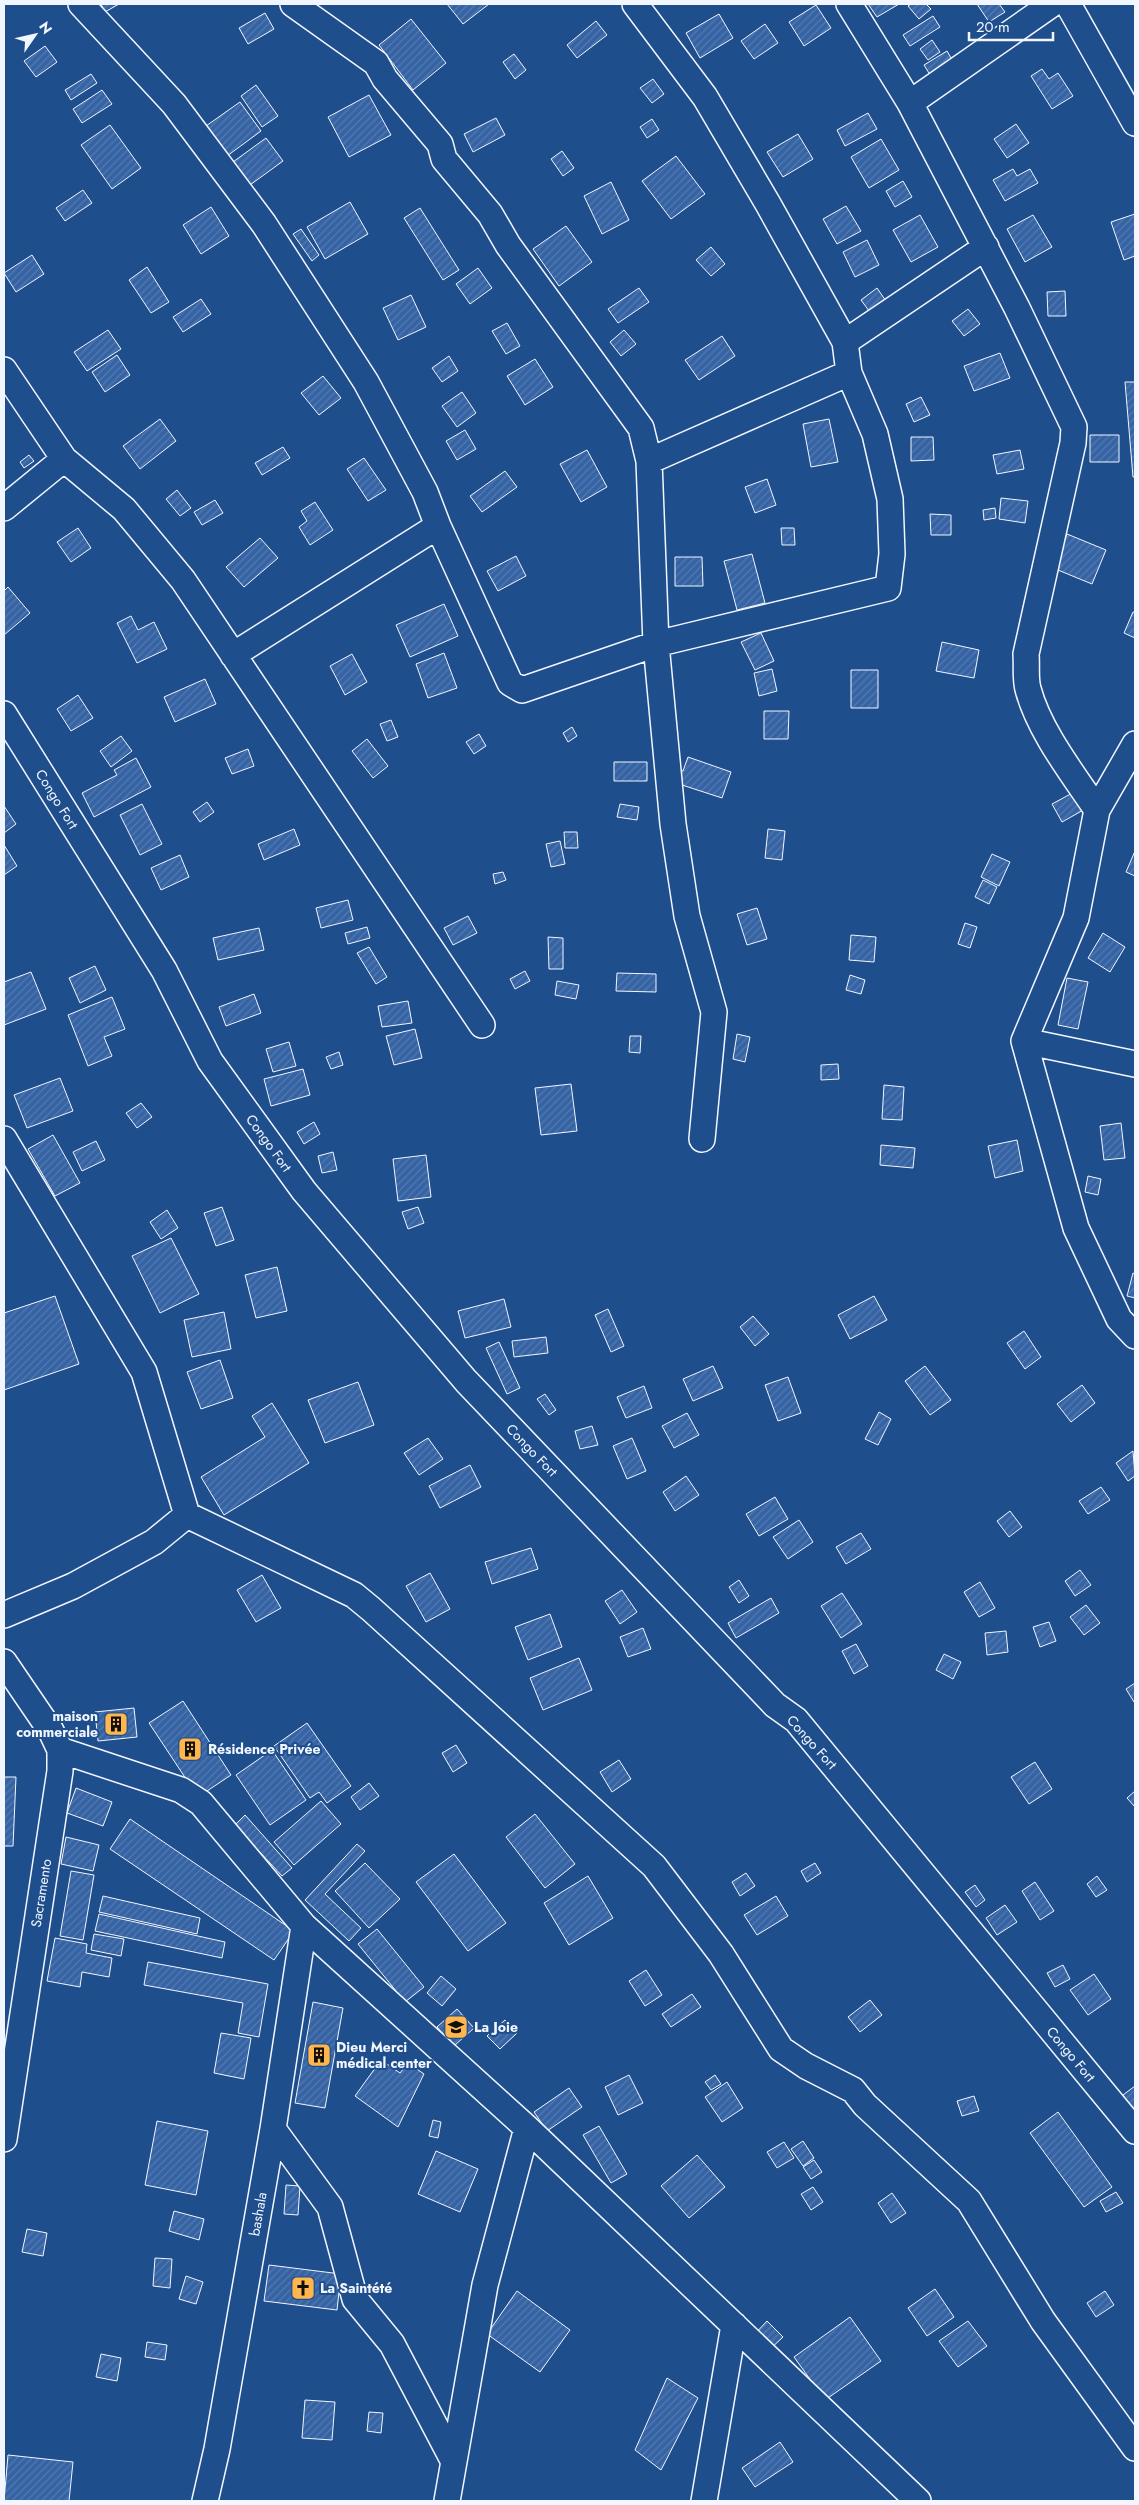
<svg xmlns="http://www.w3.org/2000/svg" width="1139" height="2505" viewBox="0 0 1139 2505" font-family="Jost,sans-serif">
<style>
.building{fill:url(#building-hatch);stroke:#f2f6ff}
.lines{fill:none;stroke-linecap:round;stroke-linejoin:round}
.minor-casing{stroke:#f2f6ff;stroke-width:28}
.minor{stroke:#1f4e8c;stroke-width:25}
.labels{text-anchor:middle;dominant-baseline:central;stroke-width:4;stroke-linejoin:round;paint-order:stroke}
.street-label{font-size:14px;fill:#f2f6ff;stroke:#1f4e8c}
.poi-label{font-size:14px;font-weight:bold;fill:#f2f6ff;stroke:#1f4e8c;text-anchor:start}
</style>
<defs>
<pattern id="building-hatch" width="6" height="6" patternUnits="userSpaceOnUse" patternTransform="scale(1.25)"><rect width="6" height="6" fill="#3563a3"/><path d="M-1 1l2-2M0 6l6-6M5 7l2-2" fill="none" stroke="#537ab1"/></pattern>
</defs>
<rect width="100%" height="100%" fill="#1f4e8c"/>
<path class="building" d="M101,4H119L105,12Z
M447,4H489L463,24Z
M868,4H899L877,17Z
M911,4H926L931,9L919,19L908,6Z
M977,4H999L1005,12L989,22Z
M816,5L831,28L804,46L789,22Z
M265,13L274,29L248,44L239,28Z
M719,14L733,38L700,58L686,33Z
M933,16L940,27L910,46L903,35Z
M411,19L446,63L413,90L379,45Z
M596,21L607,35L577,58L567,45Z
M765,24L778,43L754,59L741,41Z
M932,40L940,52L928,60L920,49Z
M45,46L57,62L36,77L24,61Z
M947,51L955,65L932,78L924,65Z
M514,54L526,70L515,79L503,62Z
M1042,69L1049,79L1058,73L1073,96L1052,109L1031,76Z
M91,74L97,83L71,100L65,90Z
M653,79L664,94L652,103L640,88Z
M256,85L278,116L262,127L241,96Z
M102,90L112,104L82,123L73,109Z
M369,95L391,135L349,157L328,117Z
M240,102L261,131L227,156L206,126Z
M868,113L877,129L845,146L837,130Z
M496,118L505,135L473,152L464,134Z
M652,119L659,130L647,138L640,127Z
M1016,124L1029,143L1007,158L994,139Z
M110,125L141,168L112,189L81,145Z
M798,134L813,159L783,177L767,152Z
M266,138L283,161L250,185L233,162Z
M881,139L899,170L869,188L851,157Z
M562,151L574,168L563,176L551,159Z
M676,156L705,194L671,219L642,181Z
M1013,169L1017,176L1030,169L1038,183L1005,201L993,180Z
M903,181L912,197L895,207L886,191Z
M611,182L629,220L602,234L584,196Z
M83,190L92,203L65,221L56,208Z
M350,202L368,234L325,259L307,227Z
M846,206L861,231L837,244L823,219Z
M211,207L229,236L201,254L183,225Z
M420,208L459,270L443,280L404,218Z
M1135,214V256L1124,260L1111,222Z
M920,215L938,247L911,262L893,230Z
M1033,215L1052,247L1025,262L1007,229Z
M566,226L592,262L559,286L533,249Z
M301,229L319,255L312,261L293,234Z
M867,240L879,265L855,277L843,252Z
M711,247L725,264L711,276L696,260Z
M32,255L44,274L16,292L4,273Z
M147,267L169,302L151,313L129,280Z
M478,268L492,288L470,304L456,284Z
M639,288L649,302L618,323L608,309Z
M877,288L888,304L872,315L861,300Z
M1065,291L1066,316H1048L1047,292Z
M411,295L426,327L398,340L383,308Z
M201,299L211,314L183,332L173,317Z
M968,309L980,324L964,336L952,321Z
M507,323L520,346L506,354L492,331Z
M108,330L121,349L87,371L74,352Z
M624,330L636,344L621,356L610,342Z
M722,336L735,356L699,380L685,360Z
M1000,353L1010,378L974,391L964,366Z
M117,355L130,375L105,392L92,372Z
M449,356L458,371L442,382L432,368Z
M535,359L553,387L525,405L507,376Z
M323,376L341,398L319,415L301,393Z
M1125,382H1135V477H1133Z
M462,392L476,413L457,427L442,406Z
M921,397L930,415L914,422L906,404Z
M160,419L176,441L140,469L123,446Z
M829,419L838,462L811,467L803,424Z
M465,430L476,449L457,460L446,441Z
M1090,435H1119V462H1090Z
M911,437H933L934,460L911,461Z
M283,447L290,458L262,475L255,463Z
M587,450L607,487L581,502L560,464Z
M1020,450L1024,469L997,474L993,455Z
M29,455L34,461L24,468L20,462Z
M364,458L386,490L368,501L347,469Z
M505,471L517,487L482,512L470,496Z
M767,479L776,505L755,513L745,487Z
M177,490L191,508L180,516L166,499Z
M1001,498L1028,501L1025,523L999,519Z
M215,500L223,513L202,525L194,512Z
M315,502L333,530L310,545L299,527L307,521L301,511Z
M995,508L996,518L984,520L983,510Z
M930,514L951,515V535H931Z
M78,528L91,548L71,562L57,542Z
M781,528H794L795,545H782Z
M1067,534L1106,550L1092,584L1053,568Z
M260,538L278,558L244,587L226,567Z
M752,554L765,603L737,610L724,561Z
M516,556L526,576L498,591L487,571Z
M675,557H702L703,586H675Z
M8,587L30,613L4,635V591Z
M444,604L458,636L410,657L396,625Z
M1133,612H1135V638L1124,633Z
M131,616L138,630L154,622L167,649L137,663L117,623Z
M761,633L774,661L755,670L741,642Z
M942,642L979,650L974,678L936,671Z
M444,653L457,688L428,698L416,664Z
M352,654L367,682L345,695L330,666Z
M772,669L777,691L759,696L754,673Z
M851,670H878V708H851Z
M205,679L216,704L175,722L164,697Z
M78,695L93,718L71,731L57,709Z
M764,711H789L788,739H764Z
M391,720L398,737L387,741L380,724Z
M572,727L577,736L568,742L563,733Z
M479,734L486,746L474,754L466,742Z
M121,736L132,751L111,767L100,751Z
M367,739L388,766L373,778L352,751Z
M248,749L254,766L232,774L225,758Z
M688,757L731,772L722,798L679,784L675,769L683,771Z
M136,758L151,787L94,817L82,793L117,775L114,770Z
M614,762H647V781H614Z
M1078,790L1087,808L1062,822L1052,804Z
M207,802L214,812L200,822L193,812Z
M142,804L162,844L140,855L120,815Z
M620,804L639,807L637,820L617,817Z
M4,806L16,824L4,833Z
M294,829L300,845L264,860L258,844Z
M768,829L785,831L782,860L765,858Z
M564,832H577L578,848H565Z
M560,841L565,864L551,867L546,844Z
M4,845L17,866L4,875Z
M1135,851V876L1126,872Z
M992,854L1010,862L999,886L981,877Z
M180,855L189,877L161,890L151,868Z
M503,872L506,880L495,884L493,874Z
M983,880L997,887L989,904L975,897Z
M348,900L353,920L321,928L316,908Z
M757,908L767,939L747,945L737,914Z
M468,916L477,933L453,945L444,928Z
M965,923L977,927L970,948L958,944Z
M367,927L370,938L348,944L345,933Z
M259,928L264,950L218,960L213,938Z
M1103,933L1125,947L1110,972L1088,958Z
M851,935L876,937L874,962L849,960Z
M548,937L563,938V969H549Z
M369,947L387,977L376,984L357,953Z
M95,966L106,990L80,1003L69,978Z
M525,971L530,981L515,989L510,979Z
M31,972L46,1009L4,1025V982Z
M617,973L656,974V992L616,991Z
M850,975L865,980L861,994L846,990Z
M1067,978L1088,982L1078,1029L1058,1025Z
M557,981L579,985L576,999L555,995Z
M254,994L261,1013L226,1026L219,1007Z
M112,997L125,1029L104,1037L112,1056L88,1066L68,1015Z
M408,1001L412,1023L382,1027L378,1006Z
M415,1029L422,1058L394,1065L386,1036Z
M737,1034L750,1037L745,1062L733,1059Z
M630,1036H641L640,1053L629,1052Z
M289,1042L296,1066L273,1072L266,1049Z
M339,1052L343,1065L331,1069L326,1057Z
M838,1064L839,1079L821,1080V1065Z
M303,1069L310,1095L271,1106L264,1079Z
M60,1078L73,1111L27,1128L14,1095Z
M571,1084L577,1131L541,1135L535,1088Z
M884,1085L904,1087L902,1120L882,1119Z
M141,1103L152,1117L137,1128L126,1113Z
M314,1122L320,1134L304,1144L297,1132Z
M1121,1123L1125,1158L1104,1160L1100,1126Z
M53,1135L80,1183L55,1196L28,1149Z
M1017,1140L1023,1171L995,1178L988,1146Z
M96,1141L105,1160L82,1171L73,1152Z
M881,1145L915,1148L913,1168L880,1165Z
M333,1152L337,1170L322,1173L318,1156Z
M426,1155L431,1197L398,1201L393,1159Z
M1088,1176L1101,1179L1098,1195L1085,1192Z
M222,1207L234,1240L216,1246L204,1213Z
M418,1207L424,1223L408,1229L402,1212Z
M167,1210L178,1228L161,1239L150,1222Z
M171,1238L199,1294L160,1313L132,1256Z
M277,1267L287,1311L256,1318L245,1275Z
M1133,1273L1135,1274V1298L1127,1296Z
M55,1296L79,1364L4,1390V1313Z
M874,1296L887,1320L850,1339L838,1315Z
M504,1299L511,1327L465,1338L458,1311Z
M608,1309L624,1346L611,1352L595,1315Z
M224,1312L231,1349L192,1357L184,1320Z
M753,1316L769,1334L755,1346L740,1327Z
M1024,1331L1041,1357L1025,1369L1007,1343Z
M546,1337L548,1353L514,1357L512,1341Z
M499,1342L520,1388L507,1394L486,1348Z
M220,1360L233,1398L201,1409L187,1372Z
M713,1366L723,1388L693,1401L683,1379Z
M925,1366L951,1400L930,1415L905,1381Z
M788,1377L801,1413L778,1421L765,1385Z
M358,1382L374,1425L325,1443L308,1400Z
M1082,1385L1095,1403L1071,1422L1057,1404Z
M644,1386L652,1408L626,1418L617,1397Z
M545,1394L556,1410L549,1415L537,1399Z
M272,1403L309,1463L224,1515L201,1477L265,1437L252,1416Z
M879,1412L891,1419L878,1445L865,1439Z
M687,1413L699,1435L674,1448L662,1426Z
M592,1426L598,1445L580,1449L575,1431Z
M428,1438L443,1459L419,1475L404,1453Z
M632,1438L646,1471L627,1479L613,1446Z
M1133,1451L1135,1476L1128,1481L1116,1463Z
M470,1465L481,1487L440,1508L429,1486Z
M686,1476L699,1495L675,1511L663,1492Z
M1101,1487L1110,1500L1088,1514L1079,1501Z
M775,1497L788,1519L759,1536L746,1514Z
M1010,1511L1022,1527L1009,1537L997,1521Z
M799,1520L813,1542L788,1559L773,1537Z
M861,1533L871,1549L846,1564L836,1547Z
M531,1548L538,1569L492,1584L485,1562Z
M1080,1570L1091,1585L1075,1596L1065,1581Z
M430,1573L450,1609L426,1622L406,1586Z
M262,1575L281,1608L256,1622L237,1590Z
M739,1580L749,1596L739,1603L729,1587Z
M980,1582L995,1608L979,1617L964,1592Z
M622,1590L637,1612L620,1624L605,1601Z
M842,1593L862,1624L841,1638L821,1606Z
M771,1598L779,1613L736,1638L728,1623Z
M1086,1605L1100,1623L1084,1635L1070,1617Z
M550,1614L562,1647L528,1660L515,1627Z
M1049,1622L1056,1641L1040,1647L1033,1627Z
M643,1628L651,1649L628,1657L620,1637Z
M1006,1631L1008,1652L987,1655L985,1633Z
M856,1644L868,1666L854,1674L842,1651Z
M944,1654L961,1662L953,1679L936,1670Z
M579,1658L592,1690L543,1710L530,1678Z
M1135,1683V1702H1134L1126,1689Z
M183,1701L231,1775L198,1797L149,1723Z
M134,1708L137,1737L98,1741L95,1712Z
M307,1723L351,1786L327,1803L319,1792L310,1798L274,1746Z
M456,1745L467,1763L453,1772L442,1753Z
M272,1750L306,1800L270,1825L236,1775Z
M619,1760L631,1779L612,1792L600,1772Z
M1035,1762L1052,1789L1029,1804L1011,1777Z
M4,1777H16L13,1846H4Z
M369,1783L379,1796L360,1810L351,1797Z
M76,1788L112,1802L103,1826L67,1813Z
M1135,1791V1807L1127,1798Z
M321,1801L341,1824L294,1865L274,1842Z
M535,1814L575,1864L545,1888L506,1837Z
M245,1815L292,1868L282,1876L235,1825Z
M130,1819L294,1931L274,1960L110,1849Z
M66,1837L99,1845L93,1871L61,1864Z
M357,1844L365,1851L325,1894L361,1928L349,1941L305,1900Z
M454,1854L506,1923L468,1951L416,1882Z
M365,1863L400,1899L369,1928L335,1891Z
M815,1863L821,1873L807,1882L801,1871Z
M71,1871L94,1875L83,1940L60,1936Z
M746,1873L755,1886L740,1896L732,1882Z
M588,1876L613,1918L569,1945L544,1903Z
M1097,1876L1107,1890L1096,1897L1087,1884Z
M1035,1882L1054,1911L1040,1920L1022,1891Z
M975,1885L985,1900L976,1907L965,1892Z
M103,1896L200,1918L197,1934L99,1912Z
M776,1896L788,1916L757,1935L744,1915Z
M1005,1905L1017,1922L997,1935L986,1918Z
M99,1914L225,1942L222,1958L95,1931Z
M377,1929L424,1987L405,2002L358,1944Z
M94,1934L124,1939L121,1956L91,1950Z
M55,1938L87,1944L86,1953L112,1958L109,1977L82,1972L80,1987L47,1981Z
M148,1962L268,1984L259,2037L238,2033L243,2003L144,1985Z
M1063,1965L1070,1979L1055,1987L1047,1973Z
M646,1970L662,1995L645,2006L629,1981Z
M1094,1974L1111,1999L1088,2015L1070,1990Z
M441,1976L456,1989L442,2006L427,1993Z
M692,1994L701,2007L671,2027L662,2014Z
M870,2000L882,2015L860,2032L848,2017Z
M313,2002L343,2008L325,2108L295,2103Z
M457,2009L474,2028L454,2046L437,2027Z
M505,2020L517,2033L500,2049L487,2036Z
M221,2033L251,2038L244,2079L214,2073Z
M381,2060L400,2073L408,2063L424,2074L398,2127L355,2096Z
M629,2075L643,2103L618,2115L605,2087Z
M715,2075L721,2084L711,2090L705,2082Z
M727,2082L743,2108L722,2122L705,2097Z
M1135,2086V2114L1123,2095Z
M569,2088L582,2107L547,2131L534,2112Z
M974,2096L979,2111L962,2116L957,2101Z
M1058,2112L1112,2187L1084,2207L1030,2133Z
M433,2120L441,2122L438,2138L429,2136Z
M157,2121L208,2131L196,2195L145,2185Z
M599,2126L627,2174L611,2183L583,2135Z
M803,2141L814,2158L803,2166L791,2149Z
M784,2142L794,2158L777,2168L767,2152Z
M436,2151L478,2169L460,2212L418,2194Z
M697,2155L725,2187L689,2218L661,2186Z
M814,2160L822,2172L811,2179L803,2167Z
M286,2185L300,2186L298,2215L284,2214Z
M813,2187L823,2202L811,2210L801,2194Z
M1116,2192L1123,2203L1106,2212L1100,2201Z
M892,2193L906,2213L891,2223L878,2203Z
M174,2211L204,2219L199,2240L169,2231Z
M27,2229L47,2233L43,2256L22,2252Z
M155,2258L172,2259L170,2288L153,2286Z
M269,2265L341,2274L337,2310L264,2301Z
M186,2276L203,2282L196,2304L179,2299Z
M935,2289L954,2317L927,2336L908,2308Z
M517,2291L570,2330L540,2372L487,2334Z
M1105,2291L1114,2305L1096,2317L1087,2303Z
M850,2317L881,2361L825,2400L794,2357Z
M767,2321L783,2337L767,2352L752,2337Z
M968,2321L987,2346L958,2367L939,2341Z
M147,2342L167,2345L165,2360L145,2357Z
M101,2354L121,2358L117,2381L96,2377Z
M667,2378L698,2398L661,2470L635,2450Z
M305,2400L335,2402L332,2440L302,2438Z
M369,2412L383,2413L381,2433L367,2431Z
M780,2442L793,2462L755,2487L742,2468Z
M8,2455L73,2462L69,2501H4Z"/>
<g class="lines">
<g class="minor-casing">
<path id="minor" d="M81,4L174,104L264,224L366,382L425,492L438,526L510,683L522,690L656,644L888,588L892,554L890,499L875,434L849,373L845,342L768,204L705,97L635,4
M293,4L376,63L385,79L440,144L444,159L490,214L508,245L641,428L649,461L656,644L673,824L687,916L714,1012L702,1139
M849,4L910,103L1017,308L1074,427L1073,443L1026,654C1027,665 1025,678 1028,689C1039,731 1073,774 1097,810
M1068,4L1135,123
M910,103L1052,4
M845,342L986,247
M4,370L64,459L124,509L183,580L482,1025
M649,461L849,373
M4,508L64,459
M233,655L438,526
M4,714L164,970L210,1061L304,1191L466,1381L775,1705L796,1720L1135,2131
M1135,744L1097,810L1076,918L1024,1041L1076,1228L1119,1319L1135,1336
M1024,1041L1135,1064
M4,1139L144,1372L187,1515L154,1542L73,1586L4,1615
M187,1515L354,1595L371,1609L654,1866L721,1954L781,2049L806,2066L853,2090L865,2105L969,2201L1043,2321L1135,2448
M4,1662L51,1731L60,1750V1771L4,2139
M60,1750L181,1790L201,1803L304,1926L527,2128L918,2501
M273,2129L330,2207L355,2299L392,2344L453,2460
M205,2501L217,2449L273,2129L304,1926
M447,2501L485,2285L527,2128
M704,2501L734,2325"/>
</g>
<use href="#minor" class="minor"/>
</g>
<defs>
<g id="building-square" transform="scale(1.25)"><rect x="-9" y="-9" width="18" height="18" rx="4" fill="#ffb74d" stroke="#1f4e8c"/><path d="M-4-6H4V6H1V3H-1V6H-4ZM-2.5-4.3h1.7v1.8h-1.7ZM.8-4.3h1.7v1.8H.8ZM-2.5-1h1.7V.8h-1.7ZM.8-1h1.7V.8H.8Z" fill="#111"/></g>
<g id="school-square" transform="scale(1.25)"><rect x="-9" y="-9" width="18" height="18" rx="4" fill="#ffb74d" stroke="#1f4e8c"/><path d="M0-5L7-2L0 1L-7-2ZM-4 1L0 2.5L4 1V4Q0 6-4 4Z" fill="#111"/></g>
<g id="church-square" transform="scale(1.25)"><rect x="-9" y="-9" width="18" height="18" rx="4" fill="#ffb74d" stroke="#1f4e8c"/><path d="M-1.2-6h2.4v3.5h3.3v2.4h-3.3V6h-2.4V-.1h-3.3v-2.4h3.3Z" fill="#111"/></g>
</defs>
<g fill-rule="evenodd">
<use href="#building-square" x="116" y="1724"/>
<use href="#building-square" x="190" y="1749"/>
<use href="#school-square" x="456" y="2027"/>
<use href="#building-square" x="319" y="2055"/>
<use href="#church-square" x="303" y="2288"/>
</g>
<g class="labels">
<g class="street-label">
<text transform="translate(57 799) rotate(58)">Congo Fort</text>
<text transform="translate(269 1143) rotate(54)">Congo Fort</text>
<text transform="translate(532 1450) rotate(46)">Congo Fort</text>
<text transform="translate(812 1742) rotate(48)">Congo Fort</text>
<text transform="translate(41 1893) rotate(-81)">Sacramento</text>
<text transform="translate(1071 2054) rotate(50)">Congo Fort</text>
<text transform="translate(258 2214) rotate(-80)">bashala</text>
</g>
<g class="poi-label">
<text x="98" y="1716" text-anchor="end">maison<tspan x="98" dy="16">commerciale</tspan></text>
<text x="208" y="1749">Résidence Privée</text>
<text x="474" y="2027">La Joie</text>
<text x="336" y="2047">Dieu Merci<tspan x="336" dy="16">médical center</tspan></text>
<text x="320" y="2288">La Saintété</text>
</g>
</g>
<rect width="1139" height="2505" fill="none" stroke="#f2f6ff" stroke-width="10"/>
<g transform="translate(35 35) rotate(56)" stroke="#1f4e8c" stroke-width="4" paint-order="stroke">
<path d="M0-4L9 19L0 12L-9 19Z" fill="#f2f6ff"/>
<text y="-8" font-size="14" font-weight="bold" text-anchor="middle" fill="#f2f6ff">N</text>
</g>
<path d="M969 32v8h84v-8" fill="none" stroke="#f2f6ff" stroke-width="2.5"/>
<text x="976" y="32" font-size="15" fill="#f2f6ff" stroke="#1f4e8c" stroke-width="4" paint-order="stroke">20 m</text>
</svg>
